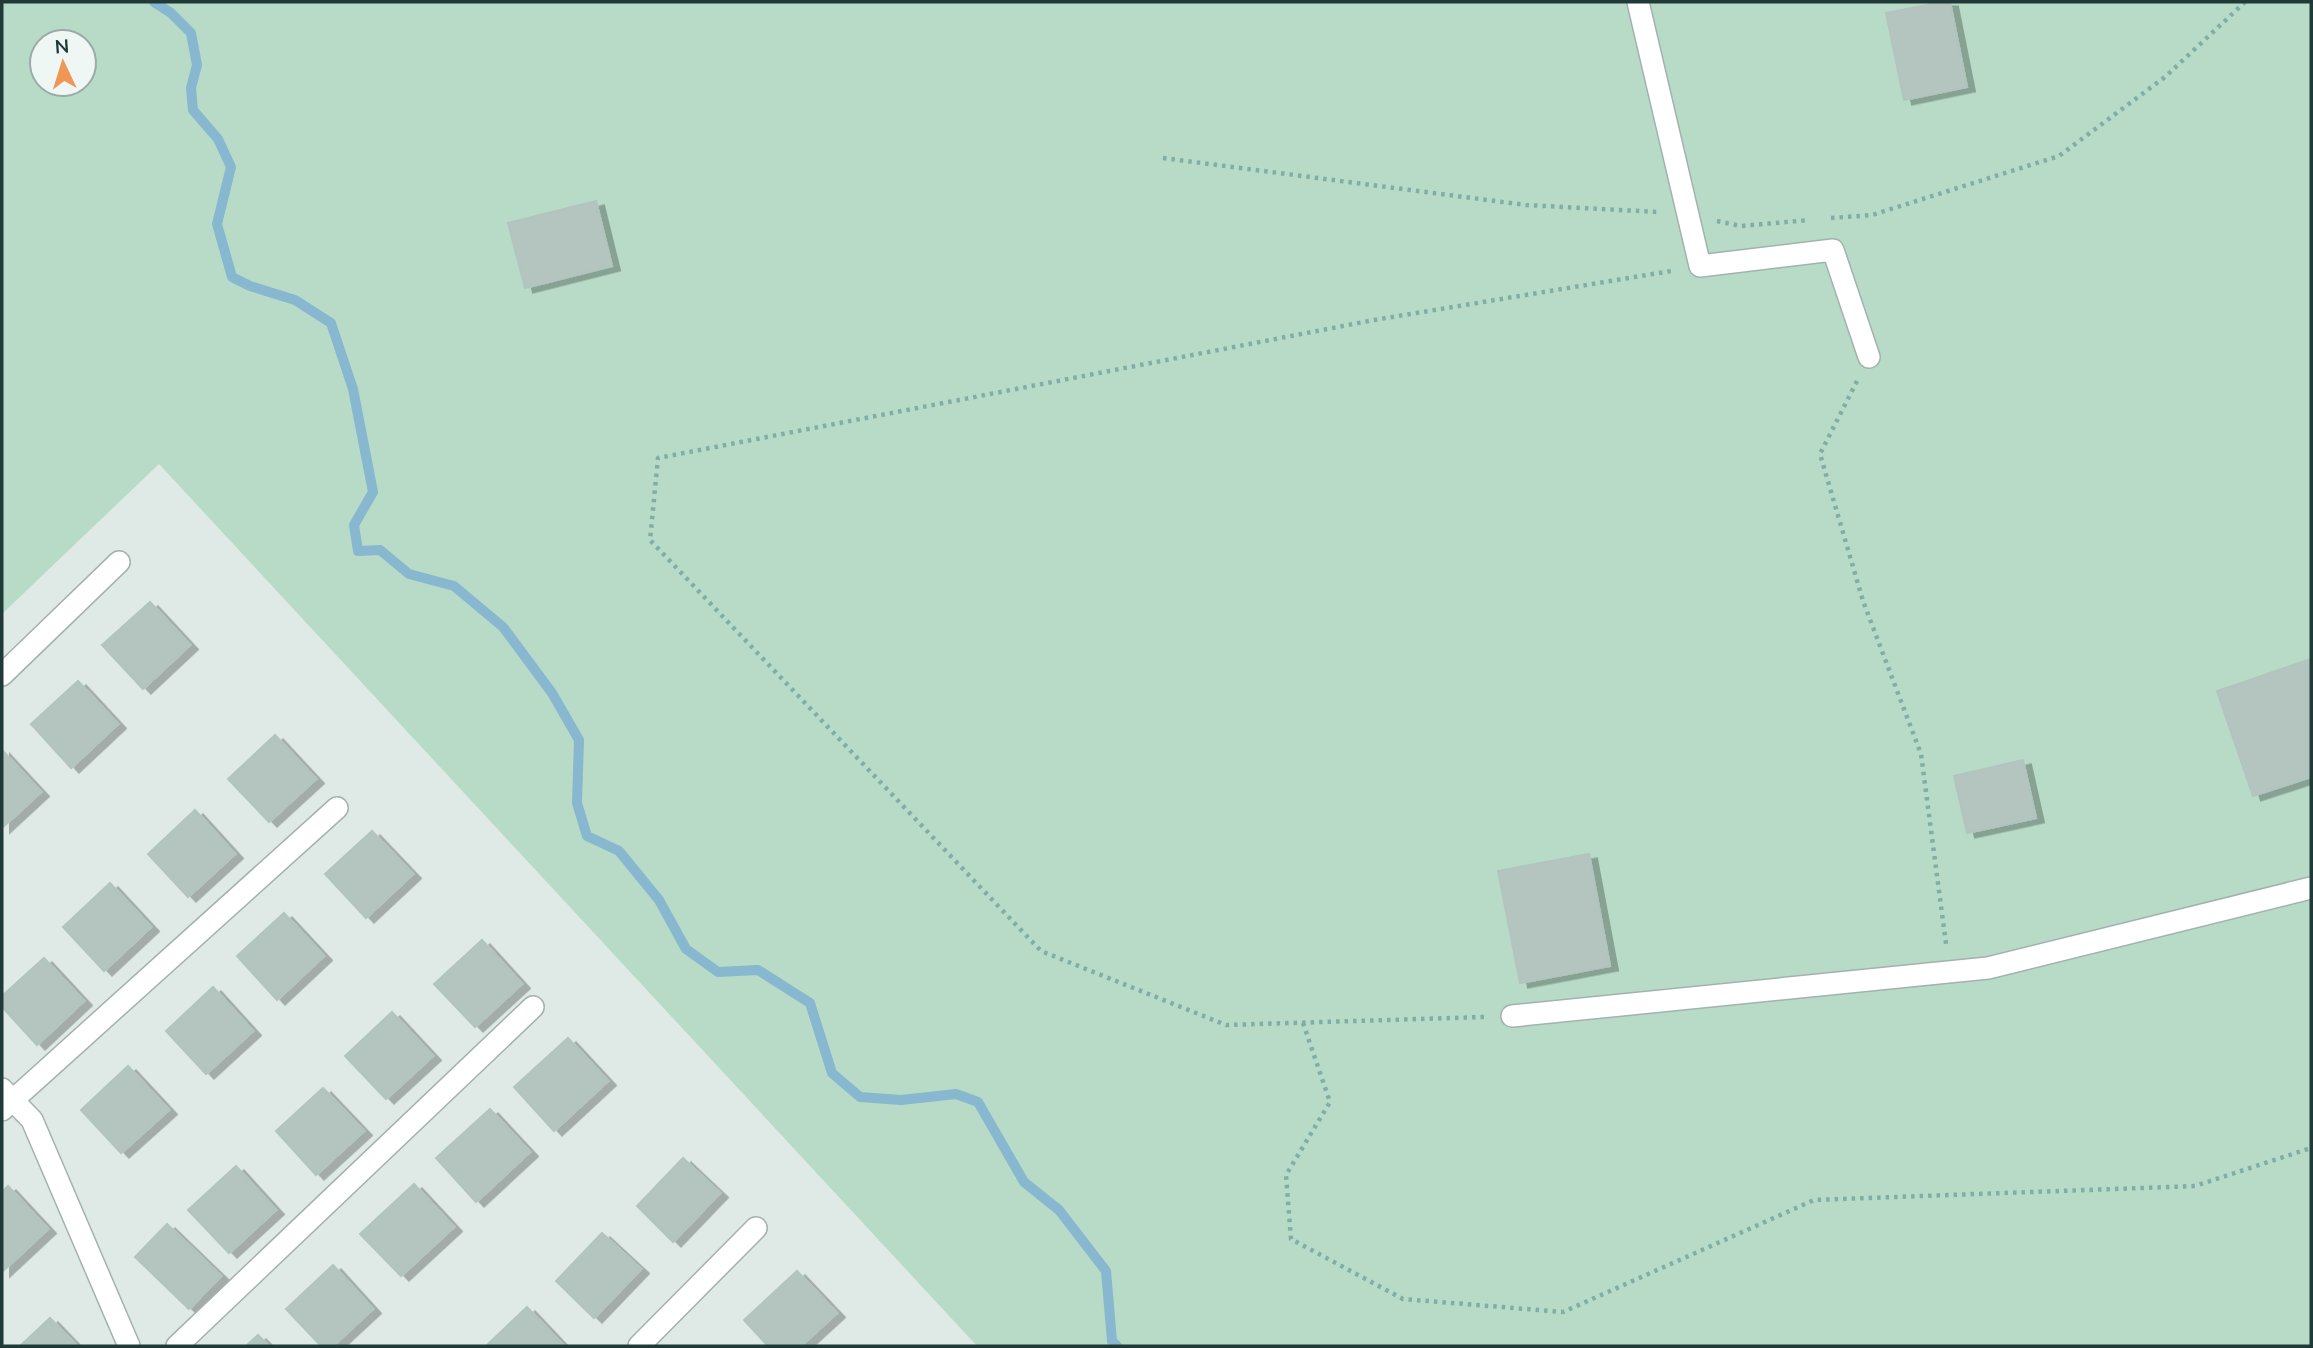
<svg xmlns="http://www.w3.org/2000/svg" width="2313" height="1348" viewBox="0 0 2313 1348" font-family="Mulish,sans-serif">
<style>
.green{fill:#b8dbc7;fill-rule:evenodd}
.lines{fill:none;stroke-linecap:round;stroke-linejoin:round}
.stream{stroke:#87b8cf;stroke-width:10}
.building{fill:#b4c5c0;stroke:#b2c4bf;stroke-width:2;filter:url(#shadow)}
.minor-casing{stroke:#a2b2af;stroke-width:24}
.path{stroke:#80aea7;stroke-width:4.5;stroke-dasharray:3.5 5;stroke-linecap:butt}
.minor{stroke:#fff;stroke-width:21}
</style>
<defs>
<filter id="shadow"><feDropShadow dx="8" dy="4.5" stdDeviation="0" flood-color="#0004"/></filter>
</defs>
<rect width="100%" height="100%" fill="#dfeae7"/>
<path class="green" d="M2,2H2311V1346H977L159,464L2,614ZM42,42H84V84H42Z"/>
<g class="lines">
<path class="stream" d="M154,2L171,13L191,33L197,65L191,88L193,110L218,139L231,167L217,224L232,277L250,286L295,300L331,323L353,389L373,492L354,525L358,551L380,550L409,574L454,586L503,627L552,693L579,740L577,803L587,836L619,851L659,900L686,949L718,972L758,970L810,1003L832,1073L860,1097L901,1100L956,1094L978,1102L1024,1182L1059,1210L1106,1271L1112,1341L1117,1346"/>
</g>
<path class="building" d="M1942,2H1950L1967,87L1904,100L1886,13Z
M596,201L612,266L525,288L508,223Z
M150,602L190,645L143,689L102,645Z
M2311,659V777L2253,796L2217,691Z
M78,681L118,724L71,768L31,724Z
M275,735L316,779L269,822L228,779Z
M2,750L41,792L2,828Z
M2023,760L2036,818L1967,833L1954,776Z
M195,810L235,854L188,897L148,854Z
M372,831L413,874L366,918L325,874Z
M1589,854L1610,966L1520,983L1498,871Z
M110,883L151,927L104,971L63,927Z
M284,913L324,956L277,1000L237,956Z
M482,940L522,984L475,1027L434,984Z
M44,958L84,1001L37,1045L2,1007V996Z
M213,987L253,1031L206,1074L166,1031Z
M392,1012L433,1056L386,1099L345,1056Z
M568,1038L608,1081L554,1131L514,1087Z
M128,1066L169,1110L121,1153L81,1110Z
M323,1088L364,1131L316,1175L276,1131Z
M490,1109L530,1152L476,1202L436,1158Z
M683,1158L720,1193L673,1242L637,1206Z
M236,1166L276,1210L229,1253L188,1210Z
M414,1184L454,1227L401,1276L360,1234Z
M8,1186L48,1229L2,1272V1192Z
M167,1224L221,1276L189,1309L135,1257Z
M602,1233L641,1269L594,1318L556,1281Z
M333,1265L373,1309L333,1346H321L286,1309Z
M797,1271L837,1313L801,1346H768L744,1320Z
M527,1307L564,1346H486Z
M50,1318L77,1346H20Z
M258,1335L269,1346H246Z"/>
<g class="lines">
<g class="minor-casing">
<path id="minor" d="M1638,2L1700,266L1833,250L1869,357
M2,675L119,562
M1512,1016L1988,968L2311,888
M2,1089L32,1120L129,1346
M2,1110L337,808
M177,1346L533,1007
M639,1346L756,1228"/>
</g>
<path class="path" d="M1163,158L1526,205L1657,212
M1831,218L1872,215L2059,156L2165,77L2245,2
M1717,221L1741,226L1809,220
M1857,381L1820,454L1863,601L1921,754L1946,944
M1484,1017L1226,1025L1041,951L650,540L658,458L1374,320L1671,271
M1303,1023L1330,1102L1286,1175L1291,1239L1403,1299L1563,1312L1814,1200L2195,1186L2311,1148"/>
<use href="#minor" class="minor"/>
</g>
<rect width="2313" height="1348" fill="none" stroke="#203a37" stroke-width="7"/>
<g transform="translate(63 63) rotate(356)"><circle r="33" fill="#eff7f4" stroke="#9caba8" stroke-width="2"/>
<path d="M0-5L12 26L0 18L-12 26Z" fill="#f09657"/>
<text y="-10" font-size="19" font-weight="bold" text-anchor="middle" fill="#203a37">N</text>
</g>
</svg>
